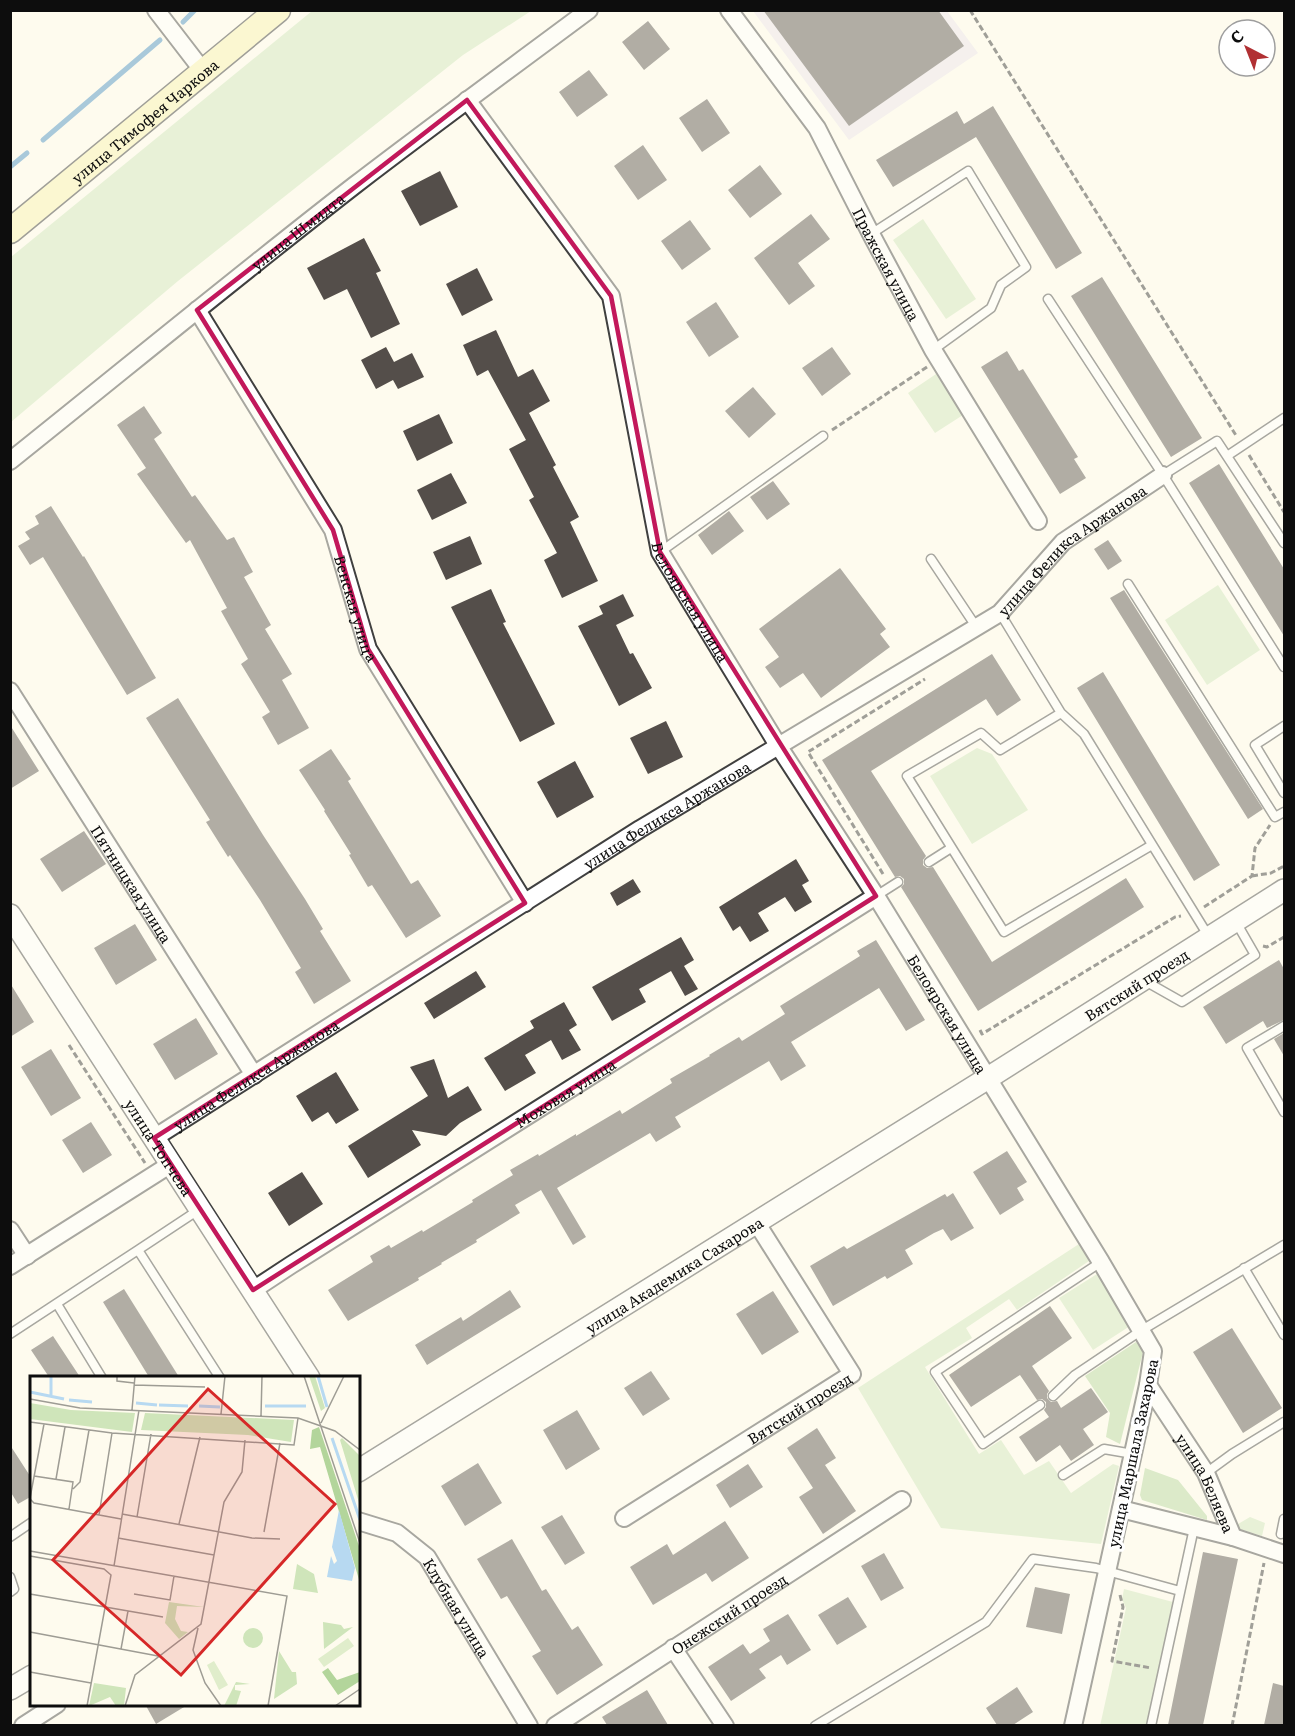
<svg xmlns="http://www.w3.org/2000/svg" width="1295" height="1736" viewBox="0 0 1295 1736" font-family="Literata,serif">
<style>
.industrial{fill:#eae2eb}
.green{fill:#cfe5ba}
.forest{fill:#b3d59b}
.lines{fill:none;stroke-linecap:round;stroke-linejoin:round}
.stream{stroke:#438cc2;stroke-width:5}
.building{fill:#544e4a}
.service-casing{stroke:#404040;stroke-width:11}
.minor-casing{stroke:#404040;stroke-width:20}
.tertiary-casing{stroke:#404040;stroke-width:24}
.secondary-casing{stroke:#2f2f2f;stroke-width:27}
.path{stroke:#2f2f2f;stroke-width:3;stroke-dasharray:6 3;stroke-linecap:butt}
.service{stroke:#fff;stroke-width:8}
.minor{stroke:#fff;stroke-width:16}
.tertiary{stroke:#fff;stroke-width:21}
.secondary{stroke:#f8f2ae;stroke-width:24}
.marked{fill:none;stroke:#c2185b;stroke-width:4.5;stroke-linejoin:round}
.labels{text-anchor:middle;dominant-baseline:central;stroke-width:6;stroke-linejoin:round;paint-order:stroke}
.street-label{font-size:15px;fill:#0d0d0d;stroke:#fff}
.inset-river{fill:none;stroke:#b7d9f1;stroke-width:3}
.inset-road{fill:none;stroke:#9e9c94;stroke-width:1.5}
.view{fill:#d62828;fill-opacity:0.15;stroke:#d62828;stroke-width:3}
.inset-edge{fill:none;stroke:#0d0d0d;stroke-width:3}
</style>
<rect width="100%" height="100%" fill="#fefbee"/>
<path class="industrial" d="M753,11H947L978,53L849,140Z"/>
<path class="green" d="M312,11H531L463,55L178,281L11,422V257Z
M923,219L976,299L946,319L893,240Z
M936,374L963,415L935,433L908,393Z
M1218,585L1260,650L1207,685L1165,620Z
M977,748L992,754L1028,810L972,844L930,776Z
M1079,1244L1089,1261L1017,1310L1009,1299L966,1328L972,1338L925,1367L979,1454L1001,1440L1024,1475L1049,1461L1071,1493L1113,1464L1119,1466L1101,1544L941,1528L858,1388Z
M1097,1274L1130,1326L1093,1350L1059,1298Z
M1250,1517L1265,1523L1262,1536L1233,1527Z
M1124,1589L1173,1602L1148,1725L1100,1726L1126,1608L1122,1599Z"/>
<path class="forest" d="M1136,1342L1143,1352L1120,1444L1106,1437L1110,1413L1085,1376Z
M1145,1468L1178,1480L1207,1516V1520L1142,1500L1140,1495Z"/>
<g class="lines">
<path class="stream" d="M183,22L195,10
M43,140L160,40
M10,167L27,153"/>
</g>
<path class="building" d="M763,10H938L964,46L849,126Z
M648,21L670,49L644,70L622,42Z
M589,70L608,95L577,117L559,92Z
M707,99L730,133L702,152L679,118Z
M993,106L1082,253L1056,269L976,137L893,187L876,160L957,111L964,124Z
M643,145L667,180L638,200L614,166Z
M760,165L782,194L750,218L728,190Z
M440,171L458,207L420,226L401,191Z
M811,214L830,239L798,263L815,286L789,305L754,258Z
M690,220L711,249L682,270L661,241Z
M364,238L381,271L376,273L400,324L371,338L347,289L324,300L307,268Z
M477,268L493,300L462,316L446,284Z
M1102,277L1202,438L1171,457L1071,296Z
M716,302L739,337L709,357L686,322Z
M496,330L518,377L533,369L550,401L529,413L556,465L553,467L579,517L570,522L598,581L562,598L544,560L557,553L529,500L534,497L509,449L526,440L488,370L477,376L463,345Z
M386,347L394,362L412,353L424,377L398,389L393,380L376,389L361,360Z
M832,347L851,374L822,396L802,368Z
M1007,351L1019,371L1023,369L1078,457L1074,459L1086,478L1060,494L981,367Z
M753,387L776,414L749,438L725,411Z
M144,406L162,433L154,439L192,497L195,495L227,540L234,537L253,572L244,577L271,625L265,629L292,674L282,680L309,728L278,745L262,717L270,712L241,664L248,659L221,611L227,608L190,540L186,543L137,474L146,468L117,425Z
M439,414L453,443L417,461L403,431Z
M1219,464L1284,569V636L1189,483Z
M451,473L467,503L432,520L417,490Z
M773,481L790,504L767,520L750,497Z
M51,506L83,557L84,556L156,678L127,695L43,557L30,565L18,546L30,539L25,532L39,524L35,516Z
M729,511L744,531L712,555L698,535Z
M470,536L482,564L446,580L433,552Z
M1108,540L1122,561L1108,570L1094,549Z
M840,568L886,629L880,634L890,647L821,698L803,673L780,688L765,667L779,657L759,629Z
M491,589L506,622L503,623L555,724L520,742L451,607Z
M1124,590L1263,809L1248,819L1110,598Z
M623,594L634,616L616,625L630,654L633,653L652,688L619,706L578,626L603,614L599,606Z
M992,654L1021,700L997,716L986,699L871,771L926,856L923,860V865L927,868L933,867L992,962L1126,878L1144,907L978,1011L901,887L904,884V879L900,876L895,877L822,760Z
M1103,672L1220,865L1194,881L1077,688Z
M178,698L263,835L305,899L323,929L320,931L351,981L314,1004L295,972L301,968L260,900L230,855L228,857L206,822L210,820L146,718Z
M666,721L683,757L648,774L630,738Z
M10,725L39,771L10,789Z
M331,749L351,779L348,781L411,884L418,880L441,916L406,938L372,885L368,887L349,855L351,854L324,811L325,810L299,770Z
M575,761L594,797L557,818L537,782Z
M84,831L106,864L62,892L40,859Z
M796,859L809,881L802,885L812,902L795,912L785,897L758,913L769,931L750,942L740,926L733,931L719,907Z
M633,879L641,892L617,906L610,893Z
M135,924L157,960L116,985L94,948Z
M681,937L694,960L684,966L698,989L685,996L671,971L639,989L646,1002L612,1021L592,987Z
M876,940L925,1020L906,1031L879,988L791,1042L806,1066L781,1081L769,1061L675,1117L681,1127L656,1142L650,1133L557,1188L586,1237L573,1245L541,1190L515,1205L520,1213L476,1240L477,1242L441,1263L442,1264L418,1278L419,1280L348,1321L328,1290L373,1262L370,1256L389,1245L391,1248L422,1230L423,1232L473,1202L472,1200L513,1175L510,1170L538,1154L539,1156L576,1134V1136L620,1110L622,1114L672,1083L670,1079L710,1056L709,1055L739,1037L742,1041L785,1014L780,1006L860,956L857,951Z
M1279,960L1284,969V1020L1267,1028L1263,1021L1226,1044L1203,1007Z
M476,971L486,987L434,1019L424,1003Z
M10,983L34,1022L10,1037Z
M564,1002L577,1025L569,1030L581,1050L562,1060L551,1040L525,1055L536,1073L505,1091L484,1058L534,1028L530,1021Z
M196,1018L218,1054L175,1080L153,1044Z
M1284,1033V1056L1274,1039Z
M51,1049L81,1098L51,1116L21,1067Z
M434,1059L448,1098L468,1086L482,1110L460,1123L446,1136L412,1130L421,1145L368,1178L348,1146L428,1096L410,1067Z
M336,1072L359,1110L336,1124L328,1112L312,1122L296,1096Z
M91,1122L112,1155L83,1173L62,1140Z
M1007,1151L1027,1182L1017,1188L1024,1200L1000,1215L973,1172Z
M302,1172L323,1204L289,1226L268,1193Z
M953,1193L974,1228L951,1241L943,1229L934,1233L905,1250L913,1264L887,1279L885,1276L833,1306L810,1266L844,1246L847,1249L945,1194L947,1197Z
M124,1289L179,1377H149L103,1302Z
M510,1290L521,1307L427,1365L415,1345L461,1317L463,1321Z
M773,1291L799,1332L762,1355L736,1314Z
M1050,1306L1072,1338L1032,1366L1049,1391L1047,1394V1398L1051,1402L1057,1401L1061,1408L1091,1388L1108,1412L1083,1429L1094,1445L1071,1461L1060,1445L1036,1462L1019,1437L1049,1417L1044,1410L1046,1407V1402L1042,1399L1037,1400L1020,1375L971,1407L949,1375Z
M1232,1328L1282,1408L1243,1433L1193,1352Z
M53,1336L80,1377H49L31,1350Z
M651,1371L670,1399L643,1416L624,1388Z
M577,1410L600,1449L566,1470L543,1430Z
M817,1428L836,1458L825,1465L856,1511L823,1534L799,1497L813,1488L787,1448Z
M10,1445L32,1479V1496L18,1504L10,1491Z
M478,1463L502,1503L465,1526L441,1486Z
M748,1464L763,1487L730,1508L716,1485Z
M562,1515L585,1553L565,1565L541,1527Z
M725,1521L749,1558L712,1582L706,1573L653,1605L630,1567L667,1544L673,1555Z
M512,1539L542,1591L546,1589L572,1630L578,1626L603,1665L557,1695L532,1656L541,1651L507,1596L501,1599L477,1559Z
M1203,1552L1238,1559L1203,1725H1168Z
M884,1553L904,1588L881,1601L861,1566Z
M1035,1587L1070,1594L1062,1634L1026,1627Z
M848,1597L867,1627L837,1645L818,1615Z
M788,1614L811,1650L787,1665L781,1655L759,1669L766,1678L731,1701L708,1667L743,1644L750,1654L770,1641L763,1629Z
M1273,1683L1284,1686V1725H1264Z
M1017,1687L1033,1712L1013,1725H997L986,1708Z
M647,1690L668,1725H607L602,1717Z
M145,1704H189L156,1724Z"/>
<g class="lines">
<g class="service-casing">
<path id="service" d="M871,234L968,171L1026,267L1001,285L991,308L933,350
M1048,299L1163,475
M1227,456L1284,418
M1284,543L1217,441L1163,475L1284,667
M660,552L823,436
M931,559L977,628
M1128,584L1275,817L1284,812
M1000,613L1061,713L1000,750L981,733L907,776L1004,932L1152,845
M1061,713L1084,734L1209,937
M1284,726L1255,745L1284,793
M929,862L951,848
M876,896L898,882
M1145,981L1182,1002L1255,955L1236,922
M1284,1026L1247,1048L1284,1112
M138,1250L200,1209
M1244,1268L1284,1335
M57,1304L102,1378
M10,1334L138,1250L220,1378
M1053,1396L1075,1375L1142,1330L1284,1245
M1040,1405L983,1444L935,1372L1101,1262
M1206,1473L1232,1454L1284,1422
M1063,1475L1104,1449L1133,1454
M1281,1534L1284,1519
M10,1537L32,1522
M10,1577L14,1589L10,1592
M815,1726L986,1622L1033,1559L1096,1568L1180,1591
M1151,1726L1194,1528"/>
</g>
<g class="minor-casing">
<g id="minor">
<path d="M156,10L203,71"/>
<path id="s1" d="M729,10L817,128L871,234L933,350L1038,521"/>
<path id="s2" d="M467,100L611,296L660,552L779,747L876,896L1101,1262L1153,1351L1148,1385L1125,1490L1073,1726"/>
<path id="s3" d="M197,310L333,530L368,649L525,903"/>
<path id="s4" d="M10,461C125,369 239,275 355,185C432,126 511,68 589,10"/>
<path id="s5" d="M10,691L254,1075"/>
<path id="s6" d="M154,1138L640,829L1000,613L1063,542L1163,475"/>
<path d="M10,1230L27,1256"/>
<path d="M10,1266L171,1164"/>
<path id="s7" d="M253,1290L291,1265L876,896"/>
<path id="s8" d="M1148,1385L1206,1473L1233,1537L1284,1554"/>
<path d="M1121,1509L1233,1537"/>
<path id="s9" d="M624,1518L852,1374L756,1222"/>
<path id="s10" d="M358,1521L397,1533L427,1557L529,1726"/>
<path d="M673,1648L725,1726"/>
<path d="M23,1726L57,1704"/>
<path id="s11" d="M555,1726L902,1500"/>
</g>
</g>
<g class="tertiary-casing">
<g id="tertiary">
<path id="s12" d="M10,915L309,1378"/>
<path id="s13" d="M358,1471L988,1078L1284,890"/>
<path d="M10,1689L32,1676"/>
</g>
</g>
<g class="secondary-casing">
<g id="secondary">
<path id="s14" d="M10,231L278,10"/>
</g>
</g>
<path class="path" d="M970,10L1237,437
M832,430L927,367
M1249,455L1284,512
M883,874L808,752L925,679
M1252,876L1271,873L1284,866
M1204,907L1252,876L1255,848L1270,825
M1263,946L1267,947L1284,937
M980,1030L982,1034L1175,917L1181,916
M69,1045L145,1163
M1120,1595L1123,1607L1112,1661L1151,1668
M1232,1726L1264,1563"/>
<use href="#service" class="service"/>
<use href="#minor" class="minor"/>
<use href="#tertiary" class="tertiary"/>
<use href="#secondary" class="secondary"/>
</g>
<path d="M0 0H1295V1736H0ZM467,100L611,296L660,552L876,896L253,1290L154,1138L525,903L368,649L333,530L197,310Z" fill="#fefbee" fill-opacity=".55" fill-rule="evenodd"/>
<path class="marked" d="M467,100L611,296L660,552L876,896L253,1290L154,1138L525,903L368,649L333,530L197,310Z"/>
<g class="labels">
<g class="street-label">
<text stroke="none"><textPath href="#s14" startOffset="174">улица Тимофея Чаркова</textPath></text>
<text stroke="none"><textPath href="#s4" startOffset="368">улица Шмидта</textPath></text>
<text stroke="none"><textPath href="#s1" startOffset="300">Пражская улица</textPath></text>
<text stroke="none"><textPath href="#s6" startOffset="1092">улица Феликса Аржанова</textPath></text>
<text stroke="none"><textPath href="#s2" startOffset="562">Белоярская улица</textPath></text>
<text stroke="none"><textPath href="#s3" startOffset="340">Венская улица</textPath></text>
<text stroke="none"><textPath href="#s6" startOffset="606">улица Феликса Аржанова</textPath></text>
<text stroke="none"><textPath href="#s5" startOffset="228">Пятницкая улица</textPath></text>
<text stroke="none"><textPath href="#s13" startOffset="918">Вятский проезд</textPath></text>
<text stroke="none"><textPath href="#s2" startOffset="1048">Белоярская улица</textPath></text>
<text stroke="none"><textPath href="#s6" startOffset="120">улица Феликса Аржанова</textPath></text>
<text stroke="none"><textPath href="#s7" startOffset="369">Моховая улица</textPath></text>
<text stroke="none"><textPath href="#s12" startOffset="276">улица Топчева</textPath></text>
<text stroke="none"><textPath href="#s13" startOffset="372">улица Академика Сахарова</textPath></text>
<text stroke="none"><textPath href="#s9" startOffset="207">Вятский проезд</textPath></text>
<text transform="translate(1132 1453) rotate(-78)">улица Маршала Захарова</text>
<text stroke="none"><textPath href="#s8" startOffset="114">улица Беляева</textPath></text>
<text stroke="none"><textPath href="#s10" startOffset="138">Клубная улица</textPath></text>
<text stroke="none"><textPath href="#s11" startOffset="207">Онежский проезд</textPath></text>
</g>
</g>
<g transform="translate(30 1376)">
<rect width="330" height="330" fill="#fefbee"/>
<path d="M279,0H285L295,32L291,35ZM0,27L41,34L105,37L102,56L0,43ZM115,37L264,44L261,66L218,59L111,54ZM312,62L330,80V130L310,64ZM267,188L284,198L288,217L263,213ZM139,226L174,231L147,230L145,243L151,255L158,256L149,263L135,247ZM293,246L311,249L314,253L323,251L294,273ZM213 262a10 10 0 1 1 20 0a10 10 0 1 1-20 0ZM249,275L262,296H266L267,308L244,323ZM206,306L220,308L205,309V314L211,315L206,330H194ZM64,307L96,312L94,330H86L80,321L59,330Z" fill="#cfe5ba"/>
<path d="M289,51L330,173V207L290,71L280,73L282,54ZM298,292L307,304L330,296V305L308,319L292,296Z" fill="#b3d59b"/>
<path d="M318,262L324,270L294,291L288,283ZM184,285L198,309L189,314L177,289Z" fill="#e0edcb"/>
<path d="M309,134L325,192L322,205L297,201L301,180L304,188L307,185L302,171Z" fill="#b7d9f1"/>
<path class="inset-river" d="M288,0L297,31M0,16L34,23M21,20V0M39,24L62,26M106,27L127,29M129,29L158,30M169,30L190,31M235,30H276M302,62L330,144"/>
<path class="inset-road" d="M87,0V5L104,7M274,0L330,167M104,9L175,11M0,23L50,32L268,42L305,55L330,74M102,34L105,0M191,38L195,0M231,40L232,0M0,46L82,57L264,69L268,42M291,47L314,0M4,100L43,106L39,133M26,103L35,51M43,113L50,106L59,54M0,122L14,48M0,123L4,127L91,143M92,138L222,162L250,163M69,139L82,57M107,141L121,58M149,148L170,61M234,156L250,67M88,162L184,179M0,175L257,220L238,330M0,180L74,193L81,199L57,330M84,190L109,34M0,218L133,241M104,218L140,224L144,200M168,252L163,274L175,307L191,330M0,256L128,280M91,273L98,235M0,296L61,307M95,330L105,299L171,248L194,126L212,96L215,64M305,330L330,313"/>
<path class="view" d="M178,13L305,128L151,299L23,184Z"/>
<rect width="330" height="330" class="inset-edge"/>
</g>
<rect width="1295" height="1736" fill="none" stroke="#0d0d0d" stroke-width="24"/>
<g transform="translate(1247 48) rotate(318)"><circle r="28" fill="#ffffff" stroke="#9e9e9e" stroke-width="1.5"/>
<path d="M0-4.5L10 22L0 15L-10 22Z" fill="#b13033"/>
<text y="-9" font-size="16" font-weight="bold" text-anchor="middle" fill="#0d0d0d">С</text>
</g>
</svg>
